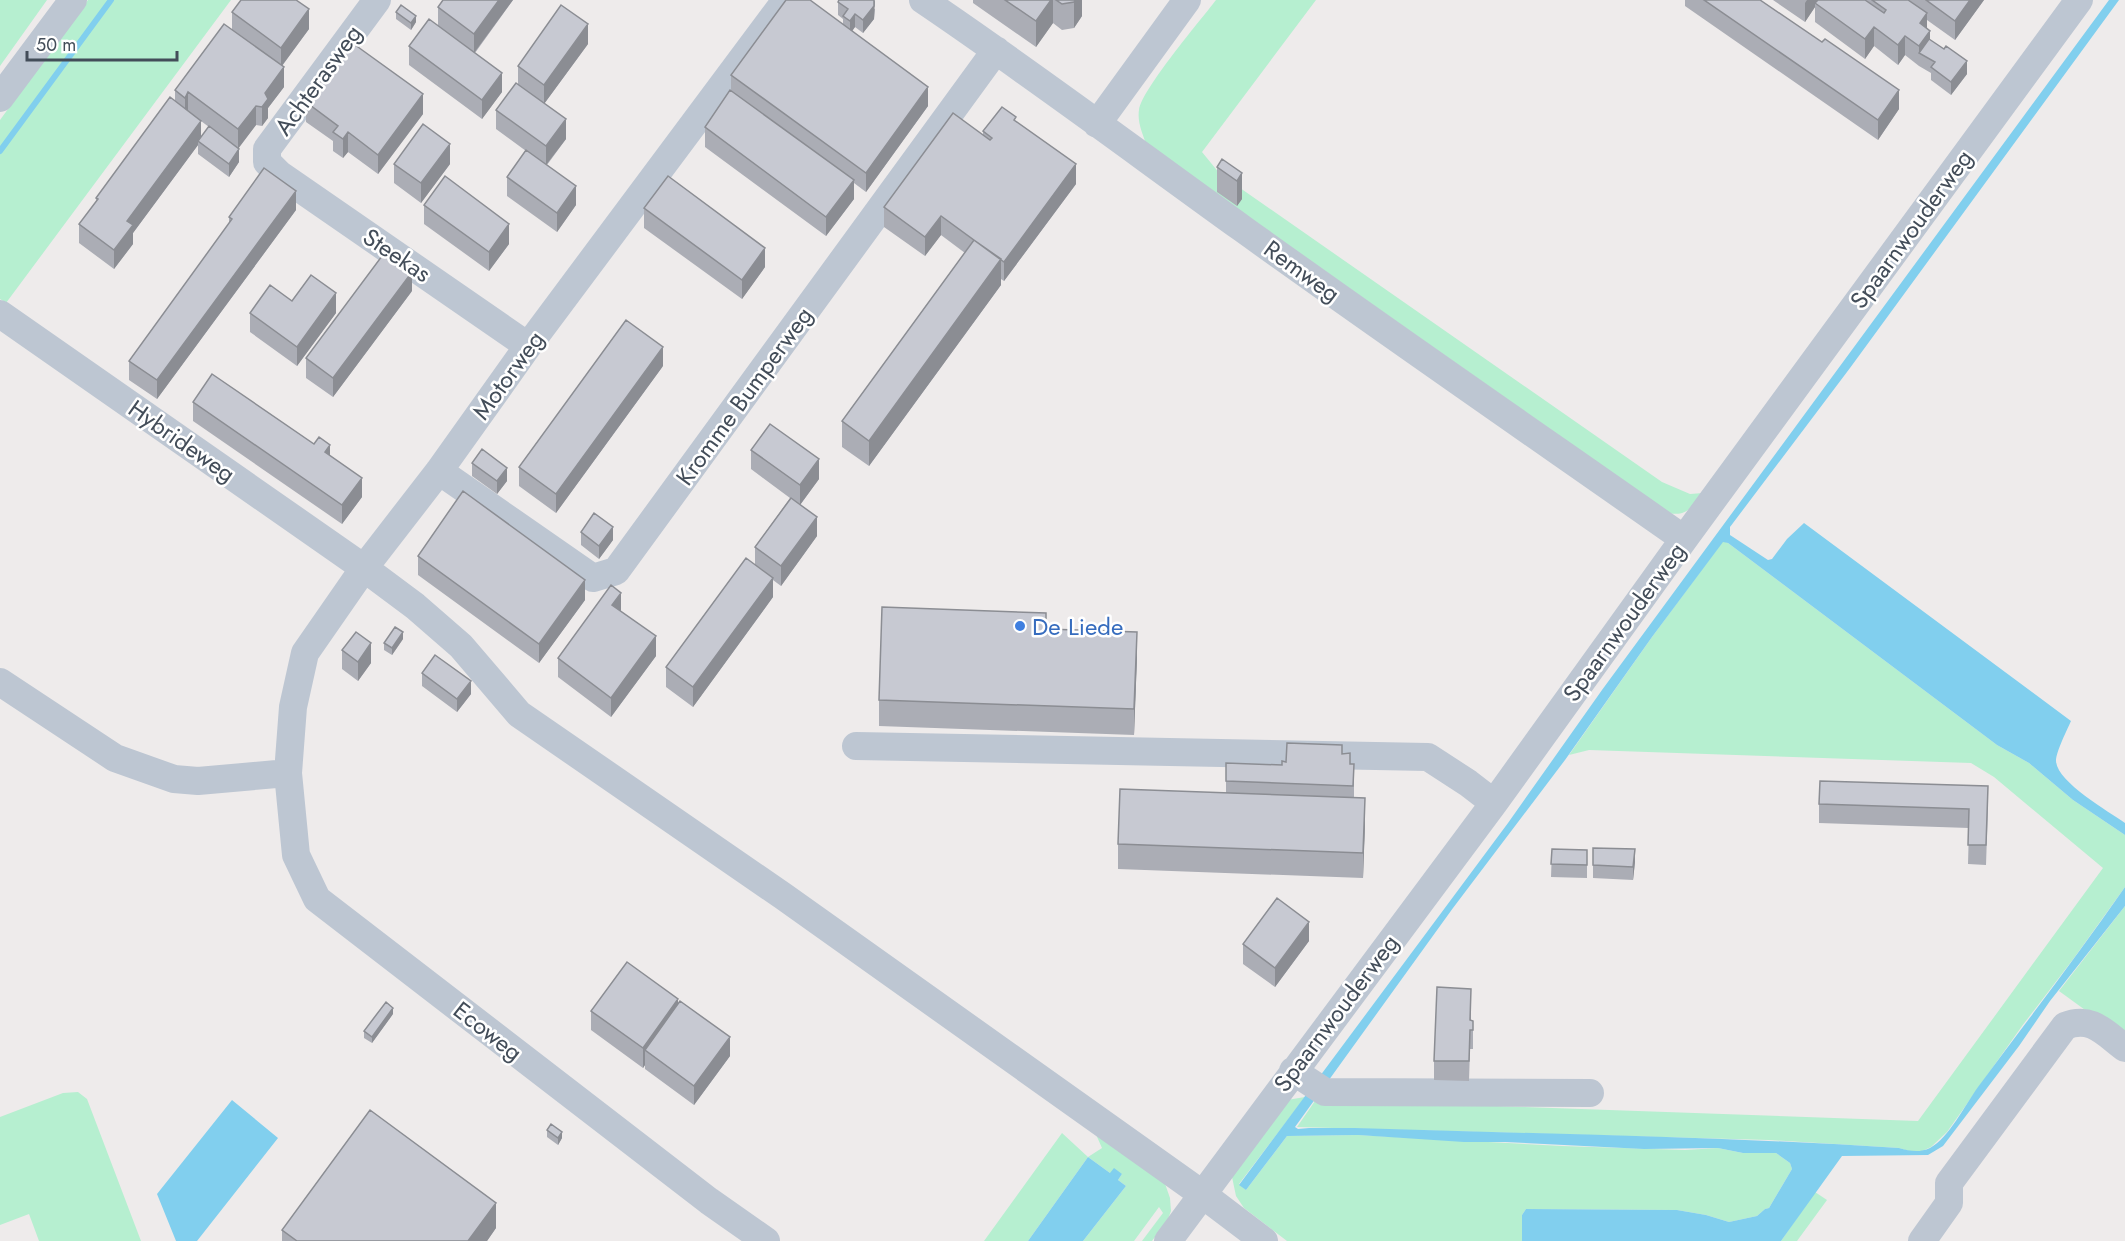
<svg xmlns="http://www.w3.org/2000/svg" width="2125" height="1241" viewBox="0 0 2125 1241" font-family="Jost,sans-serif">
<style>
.green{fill:#b6efd0}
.water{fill:#81cfee}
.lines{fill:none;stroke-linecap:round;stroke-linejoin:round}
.stream{stroke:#81cfee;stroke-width:6}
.minor{stroke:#bdc6d2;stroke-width:28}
.wall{fill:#abadb5;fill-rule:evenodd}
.shaded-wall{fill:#8b8d93}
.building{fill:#c7c9d2;stroke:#8b8d93;stroke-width:1.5}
.shop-dot{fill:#3f7fe0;stroke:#fff;stroke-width:2}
.labels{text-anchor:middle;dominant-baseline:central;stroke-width:5;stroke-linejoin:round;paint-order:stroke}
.street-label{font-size:24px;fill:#434d59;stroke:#fff}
.shop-label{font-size:24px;fill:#366cbe;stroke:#fff;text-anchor:start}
</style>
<rect width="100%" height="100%" fill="#eeebeb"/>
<path class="green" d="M0,0H47L0,66Z
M88,0H231L6,303L0,299V120Z
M1216,0H1316L1202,152L1220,174L1662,482L1690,494L1703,493C1692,506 1687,517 1669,513L1147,146C1143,135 1137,122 1139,110C1142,89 1200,21 1216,0Z
M1723,541L1728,543L1997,745L2029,763L2073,800L2125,835V887L2074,958L2022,1026L1947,1132L1931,1147L1922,1151L1912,1152L1899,1148L1769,1140L1297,1127L1315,1101L1439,1104L1918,1121L2103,868L1994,777L1971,763L1589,750L1569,755L1652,637Z
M2125,906V1039L2059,991Z
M78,1092L87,1099L141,1241H39L29,1214L0,1225V1117L63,1093Z
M1305,1097L1239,1184L1246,1190L1287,1136L1358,1135L1562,1146L1685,1150L1718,1148L1743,1153H1776L1790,1163L1792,1169L1769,1208L1765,1209L1757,1216L1729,1222L1706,1215L1677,1210L1526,1209L1522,1215V1241H1287L1244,1208L1236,1196L1232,1177L1287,1100Z
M1094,1130L1163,1178L1170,1198L1171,1211L1168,1219L1152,1241H1142L1163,1213L1159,1207L1134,1241H1083L1126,1186L1118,1180L1122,1174L1110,1173L1088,1157L1028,1241H984L1062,1133L1088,1157L1102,1148Z
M1815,1192L1827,1200L1797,1241H1781Z"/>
<path class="water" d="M2109,0H2119L1850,368L1730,527V535L1768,560L1772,559L1787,539L1804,523L2071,721C2067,730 2056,752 2056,761C2057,782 2108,811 2125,823V835L2073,800L2029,763L1997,745L1728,543L1723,542L1652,637L1565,760L1453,908L1295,1127L1298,1129L1309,1128H1355C1536,1134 1718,1136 1899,1148C1910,1151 1919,1153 1930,1148C1949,1138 1965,1105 1978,1087C2027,1021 2078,955 2125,887V906L2050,1001L2019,1046L1943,1146L1928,1155L1842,1156L1781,1241H1522V1215L1526,1209L1677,1210L1706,1215L1729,1222L1757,1216L1765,1209L1769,1208L1792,1169L1790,1163L1776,1153H1743L1718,1148L1644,1149L1505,1142H1464L1358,1135L1287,1136L1246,1190L1239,1185L1508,823L1602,690Z
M232,1100L278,1138L197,1241H176L157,1194Z
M1088,1157L1110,1173L1114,1168L1122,1174L1118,1180L1126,1186L1083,1241H1028Z"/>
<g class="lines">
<path class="stream" d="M0,151L111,0"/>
<path class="minor" d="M377,0L267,149V162L279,174L528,346
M923,0C1031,73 1136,152 1243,229C1389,334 1537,436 1684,539
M0,98L73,0
M1097,124L1187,0
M0,314L364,568L415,606L461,646L519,714L783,896L1202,1194L1264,1241
M439,471L593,578L616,571L996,50
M0,682L115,758L174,779L198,781L288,773
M856,746L1428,757L1468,783L1494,803
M1293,1071L1325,1092L1590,1093
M766,1241L709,1201L317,899L296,855L288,773L293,707L305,653L364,568L439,471L528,346L786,0
M1168,1241L1494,803L1684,539L2079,0
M1922,1241L1949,1203V1183L2065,1026C2091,1015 2105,1033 2125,1048"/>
</g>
<path class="wall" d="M443,0H513L475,53L502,92L482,119L409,65V46L438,26V7Z
M973,0H1082V16L1074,28L1062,30L1053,23L1036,47L973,3Z
M1685,0H1760L1899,109L1878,140L1685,6Z
M1773,0H1984L1955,40L1927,20V28L1930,40L1967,74L1951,95L1931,80V73L1919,66L1905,55L1898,65L1874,46L1865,59L1815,22V7L1805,22Z
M838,2L875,9L874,19L863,33L855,27L852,31L928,106L866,192L854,183V199L826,236L705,147V127L731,91V75L843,25V19L838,15Z
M232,12L309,29L282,66L284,87L268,108V118L262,126L256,125L238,148L239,162L229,177L198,154V145L133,233V244L114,269L79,243V224L96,202V198L175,101V90L232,30ZM201,121L209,127L201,137Z
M396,12L416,22L411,30L396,19Z
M588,44L544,104L566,139L547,165L576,205L557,232L507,196V177L526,151L496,129V110L518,85V66Z
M306,102L423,114L378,174L348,152L343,158L333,151V141L306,122Z
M1016,121L1076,184L1004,281L1001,279V285L869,466L842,447V421L965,253L941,235L925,256L884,227V207L983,135V131Z
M394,164H450L421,203L394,183Z
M1217,167L1242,173V199L1237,206L1217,192Z
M424,205L509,244L489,271L424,224Z
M644,208L765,267L742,299L644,228Z
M296,210L157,399L129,380V361L229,224V217Z
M412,291L333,397L306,378V358Z
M292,301L336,313L297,366L250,332V313Z
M663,366L556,513L519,486V467Z
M193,402L330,456L362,497L342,524L193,421Z
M751,450L819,479L800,505L817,536L781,586L773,580V597L693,707L666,687V667L755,564V547L790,498L751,469Z
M472,463L507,481L497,494L472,476Z
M581,532L613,540L599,559L581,545Z
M418,556L585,600L539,663L418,575Z
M621,612L656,656L611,717L558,677V658Z
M1046,629L1137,657L1134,735L879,726V700Z
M403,639L392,655L384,650V643Z
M342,650L371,663L358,681L342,669Z
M422,673L471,694L457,712L422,686Z
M1342,754L1350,764H1354V797L1365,823L1363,878L1118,869V844L1226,793V781L1282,765L1286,762Z
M1819,804L1988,806L1986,865L1968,864L1969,828L1819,823Z
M1593,848L1635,862L1633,880L1593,878Z
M1552,849L1587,850V878L1551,877Z
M1309,941L1275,987L1243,964V944Z
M678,1004L730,1056L694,1105L645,1069V1065L643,1068L591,1030V1011Z
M1471,1008V1020L1473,1021V1049H1470L1469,1081L1434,1080V1061Z
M393,1014L372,1043L364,1038V1031Z
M547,1130L562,1138L558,1145L547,1137Z
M496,1228L487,1241H282V1230Z"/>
<path class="shaded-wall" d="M499,0H513L474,53V34Z
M875,0L874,19L863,33V20Z
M1051,0H1053V23L1036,47V21Z
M1075,0H1082V16L1074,28V2Z
M1807,0H1820L1815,3V7L1805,22V3Z
M1970,0H1984L1955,40V21Z
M309,9V29L281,67V48Z
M1927,13V33L1920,23Z
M855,14V27L850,34V21Z
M416,16V22L411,30V23Z
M588,24V44L544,104V85Z
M1874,27V46L1865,59V39Z
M1930,31V50L1919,53V46Z
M1905,36V55L1898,65V45Z
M1967,61V74L1951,95V82Z
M284,67V87L268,108V118L262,126V107L265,93Z
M502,73V92L482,119V100Z
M928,87V106L866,192V173Z
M1899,90V109L1878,140V120Z
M188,92V112L185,117V98Z
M423,94V114L378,174V155Z
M256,106V125L238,149V129Z
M566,119V139L546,165V146Z
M201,121V140L198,141V145L133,233V244L114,269V250L127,221Z
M348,132V152L343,158V139Z
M450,144V164L421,203V183Z
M239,149V162L229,177V164Z
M1076,164V184L1004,281V262Z
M1242,173V199L1237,206V181Z
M854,180V199L826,236V217Z
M576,186V205L557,232V213Z
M296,191V210L157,399V380Z
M941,216V235L925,256V237Z
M509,224V244L489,271V252Z
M765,248V267L742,299V280Z
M1001,259V285L869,466V441Z
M412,272V291L333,397V378Z
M336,293V313L297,366V347Z
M663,347V366L556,513V494Z
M330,445V464L325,452Z
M819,459V479L800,505V485Z
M507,468V481L497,494V481Z
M362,478V497L342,524V505Z
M817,517V536L781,586V566Z
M613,527V540L599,559V546Z
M773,578V597L693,707V687Z
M585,580V600L539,663V644Z
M621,593V612L612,605Z
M403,632V639L392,655V648Z
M1137,632V657L1134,735V709Z
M656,636V656L611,717V698Z
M371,643V663L358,681V662Z
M471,681V694L457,712V699Z
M1365,798V823L1363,878V853Z
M1635,849V862L1633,880V867Z
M1309,922V941L1275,987V968Z
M678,999V1019L645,1050V1065L643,1068V1048Z
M393,1008V1014L372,1043V1037Z
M730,1037V1056L694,1105V1086Z
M562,1132V1138L558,1145V1138Z
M496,1203V1228L487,1241H468Z"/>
<path class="building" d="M241,0H296L309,9L281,48L232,12Z
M443,0H499L474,34L438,7Z
M786,0H810L928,87L866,173L731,75Z
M839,0H874V6L863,20L855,14L850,21L843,16L848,9L838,2Z
M1005,0H1051L1036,21Z
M1056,0H1075L1074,2L1062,4Z
M1704,0H1760L1822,42L1825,39L1899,90L1878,120Z
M1818,0H1865L1884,13L1886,10L1872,0H1908L1927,13L1920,23L1930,31L1919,46L1905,36L1898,45L1874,27L1865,39L1815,3Z
M1926,0H1970L1955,21Z
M401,5L416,16L411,23L396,12Z
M561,5L588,24L544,85L518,66Z
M429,19L502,73L482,100L409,46Z
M224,24L284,67L265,93L268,99L262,107L256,106L238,129L188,92L185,98L175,90Z
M1929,39L1944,49L1946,46L1967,61L1951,82L1931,67L1935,62L1919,53Z
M351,42L423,94L378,155L348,132L343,139L333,132L338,126L306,102Z
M516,83L566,119L546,146L496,110Z
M730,90L854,180L826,217L705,127Z
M170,97L201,121L127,221L133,225L114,250L79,224L98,199L96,198Z
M1002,107L1016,117L1014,120L1076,164L1004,262L941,216L925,237L884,207L953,113L990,140L992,138L983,131Z
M423,124L450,144L421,183L394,164Z
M209,126L239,149L229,164L198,141Z
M526,150L576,186L557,213L507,177Z
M1222,159L1242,173L1237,181L1217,167Z
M264,168L296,191L157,380L129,361L232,219L229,217Z
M445,176L509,224L489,252L424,205Z
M668,176L765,248L742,280L644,208Z
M974,240L1001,259L869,441L842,421Z
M385,252L412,272L333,378L306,358Z
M311,275L336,293L297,347L250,313L270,285L292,301Z
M626,320L663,347L556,494L519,467Z
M212,374L314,444L319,437L330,445L325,452L362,478L342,505L193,402Z
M770,424L819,459L800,485L751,450Z
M482,449L507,468L497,481L472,463Z
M463,491L585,580L539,644L418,556Z
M791,498L817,517L781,566L755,547Z
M594,513L613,527L599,546L581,532Z
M746,558L773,578L693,687L666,667Z
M611,585L621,593L612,605L656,636L611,698L558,658Z
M882,607L1046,613V629L1137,632L1134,709L879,700Z
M395,627L403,632L392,648L384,643Z
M356,632L371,643L358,662L342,650Z
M435,655L471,681L457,699L422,673Z
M1287,743L1342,745V754L1350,753V764H1354L1353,786L1226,781V763L1282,765V761L1286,762Z
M1820,781L1988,786L1986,845H1968L1969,809L1819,804Z
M1120,789L1365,798L1363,853L1118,844Z
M1593,848L1635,849L1633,867L1593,865Z
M1552,849L1587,850V865L1551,864Z
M1277,898L1309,922L1275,968L1243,944Z
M627,962L678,999L643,1048L591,1011Z
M1437,987L1471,989L1470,1020L1473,1021V1030H1470L1469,1061H1434Z
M680,1001L730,1037L694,1086L645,1050Z
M386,1002L393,1008L372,1037L364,1031Z
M370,1110L496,1203L468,1241H297L282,1230Z
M551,1124L562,1132L558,1138L547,1130Z"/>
<circle class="shop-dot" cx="1020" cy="626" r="6"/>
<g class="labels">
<g class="street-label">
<text transform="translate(318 80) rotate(-54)">Achterasweg</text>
<text transform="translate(1911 229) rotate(-54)">Spaarnwouderweg</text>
<text transform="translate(397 255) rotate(34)">Steekas</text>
<text transform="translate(1302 271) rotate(36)">Remweg</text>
<text transform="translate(508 375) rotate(-54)">Motorweg</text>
<text transform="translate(744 396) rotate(-54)">Kromme Bumperweg</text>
<text transform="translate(182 441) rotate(35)">Hybrideweg</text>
<text transform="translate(1624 622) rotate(-54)">Spaarnwouderweg</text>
<text transform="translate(1336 1013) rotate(-53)">Spaarnwouderweg</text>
<text transform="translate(488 1031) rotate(38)">Ecoweg</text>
</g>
<g class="shop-label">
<text x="1032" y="626">De Liede</text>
</g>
</g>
<path d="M27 51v9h150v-9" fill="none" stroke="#434d59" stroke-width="3"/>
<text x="36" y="51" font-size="18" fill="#434d59" stroke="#ffffff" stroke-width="4.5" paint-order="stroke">50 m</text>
</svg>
